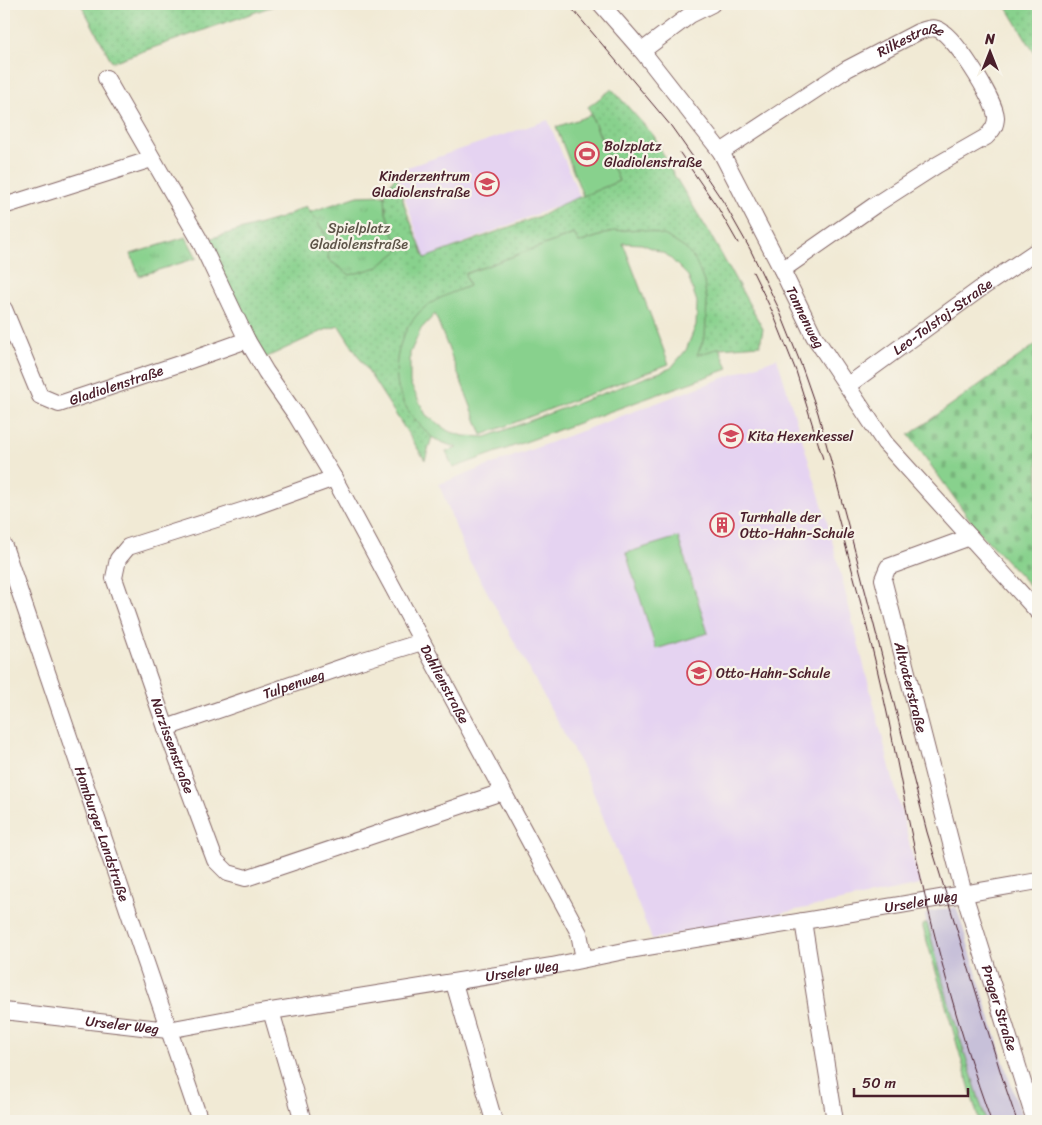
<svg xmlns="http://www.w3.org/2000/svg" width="1042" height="1125" viewBox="0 0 1042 1125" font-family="Sriracha,sans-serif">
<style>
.built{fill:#e5d3f1}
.railway{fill:#c7c0d9}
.grass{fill:url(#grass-dots);stroke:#69785c}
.cemetery{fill:url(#cemetery-stones);stroke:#69785c}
.park{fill:url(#park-tufts);stroke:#69785c}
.pitch{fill:#88d18d;stroke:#69785c;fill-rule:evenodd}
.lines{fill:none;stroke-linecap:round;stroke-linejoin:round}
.minor-casing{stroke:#846666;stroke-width:18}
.minor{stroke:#fff;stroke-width:16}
.tram{stroke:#4a1f2b;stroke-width:1}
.labels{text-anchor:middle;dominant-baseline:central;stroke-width:4.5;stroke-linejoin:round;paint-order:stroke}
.street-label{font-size:14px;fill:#4a1f2b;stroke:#f7f3e8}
.poi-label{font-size:14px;fill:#4a1f2b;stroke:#f7f3e8;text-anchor:start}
.park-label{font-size:14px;fill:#5d5448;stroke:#f7f3e8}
</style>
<defs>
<pattern id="grass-dots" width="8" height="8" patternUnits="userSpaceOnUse" patternTransform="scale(1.25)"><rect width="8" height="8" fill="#88d18d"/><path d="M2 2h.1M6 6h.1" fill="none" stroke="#77b37a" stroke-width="1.8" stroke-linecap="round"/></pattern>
<pattern id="cemetery-stones" width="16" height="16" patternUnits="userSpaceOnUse" patternTransform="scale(1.25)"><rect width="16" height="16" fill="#88d18d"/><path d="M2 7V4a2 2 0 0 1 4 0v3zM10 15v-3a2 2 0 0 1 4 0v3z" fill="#77b37a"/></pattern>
<pattern id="park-tufts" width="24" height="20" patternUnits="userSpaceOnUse" patternTransform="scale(1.25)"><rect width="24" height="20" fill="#88d18d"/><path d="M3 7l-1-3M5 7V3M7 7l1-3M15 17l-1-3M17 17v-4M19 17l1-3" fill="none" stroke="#77b37a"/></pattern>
</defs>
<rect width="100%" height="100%" fill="#f7f3e8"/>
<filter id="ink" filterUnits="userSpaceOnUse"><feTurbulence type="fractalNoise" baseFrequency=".02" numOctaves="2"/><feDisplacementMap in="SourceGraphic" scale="10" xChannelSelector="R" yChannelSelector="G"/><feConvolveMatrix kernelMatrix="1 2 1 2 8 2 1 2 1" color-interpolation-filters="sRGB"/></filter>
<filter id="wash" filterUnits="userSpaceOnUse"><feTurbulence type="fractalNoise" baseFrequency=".0096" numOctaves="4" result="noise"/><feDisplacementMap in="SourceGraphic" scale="20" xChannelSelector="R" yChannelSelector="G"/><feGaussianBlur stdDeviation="1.12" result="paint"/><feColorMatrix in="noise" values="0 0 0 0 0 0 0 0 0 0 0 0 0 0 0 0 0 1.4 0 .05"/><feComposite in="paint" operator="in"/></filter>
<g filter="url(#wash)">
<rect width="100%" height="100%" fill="#f1ead5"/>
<path class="built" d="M548,120L580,197L425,258L396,171Z
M777,358L826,517L920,885L652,939L585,772L478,575L468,559L439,484Z"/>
<path class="railway" d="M956,907L960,918L1007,1073L1024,1121H986L983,1111L949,1003L928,932L925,915L932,911Z"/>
<path class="grass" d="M81,4H279L112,62Z
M1005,4H1038V59Z
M612,89L654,136L671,170L710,234L763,329L760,345L720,348L696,356L704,282L641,229L614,231L579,243L574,234L465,274L469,286L446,296L425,308L403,336L414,419L432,437L425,460L339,326L325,330L265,358L205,240L281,218L306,206L325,233L329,260L399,250L386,213L385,195L396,174L406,210L425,258L545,214L562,204L619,181L588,107Z
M927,923L949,1003L986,1121H979L940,985L923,928V925Z"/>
<path class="cemetery" d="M1038,343V594L979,532L909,435Z"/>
<path class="park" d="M385,195L386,213L399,250L378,267L350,275L329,260L325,233L310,212L358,196Z
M186,237L197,258L139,276L131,254Z"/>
<path class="pitch" d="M591,115L619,181L583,196L556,127Z
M641,229L666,236L686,249L696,262L704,282L707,303L705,336L697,355L720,348L728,369L453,468L446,452L457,448C450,445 440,442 433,438C429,435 425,430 422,427C414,419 406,409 402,399C389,369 399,329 424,308C437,298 454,292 469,286L465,274L574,234L579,243L614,231ZM623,243L642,244L667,255L688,276L697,302L696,325L686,350L671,368L486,437L464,436L448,431L426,415L410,383V353L421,329L435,314L482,435L669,364Z
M678,537L708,633L656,649L626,553Z"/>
</g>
<g filter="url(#ink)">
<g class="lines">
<g class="minor-casing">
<g id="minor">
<path id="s1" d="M601,4L642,51L721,152L782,270L814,336L885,443L1038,612"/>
<path d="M642,51L690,15L712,4"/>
<path id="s2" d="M106,78L199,239L247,340L266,372L296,415L334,478L579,933L584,959"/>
<path id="s3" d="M721,152L847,69L918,32C924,30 931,27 937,29C953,33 995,100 996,117C996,126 992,131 986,137L937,165L875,205L782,270"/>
<path d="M4,206L152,159"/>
<path id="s4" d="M4,309L40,396L59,404L188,361L247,340"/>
<path id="s5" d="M847,386L980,289L1038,250"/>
<path id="s6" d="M334,478L251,508L128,547L118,559L114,578L166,728L215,860L228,873L246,878L502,792"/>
<path id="s7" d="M970,537L888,567L883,579L964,894L1035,1121"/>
<path id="s8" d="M4,546L200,1121"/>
<path id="s9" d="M166,728L360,661L422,642"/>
<path d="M803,921L835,1121"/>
<path d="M454,983L494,1121"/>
<path id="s10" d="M4,1011L168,1030L271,1011L552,966L629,950L900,905L1038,881"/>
<path d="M271,1011L303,1121"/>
</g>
</g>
<use href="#minor" class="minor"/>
<path class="tram" d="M568,4L645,95L671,126L695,160L724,203L750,249L778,307L802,367L818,413L856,555L927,832L1002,1077L1017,1121
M680,153L718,208L738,243
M753,272L772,311L796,371L823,459
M836,510C855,580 874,651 889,722C897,761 904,799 912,837C932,933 958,1029 991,1121"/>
</g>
</g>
<defs>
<g id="stadium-ring" transform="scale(1.25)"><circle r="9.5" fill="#f7f3e8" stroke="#d1495b" stroke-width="1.5"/><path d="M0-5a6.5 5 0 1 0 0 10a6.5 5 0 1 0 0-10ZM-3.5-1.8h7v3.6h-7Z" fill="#d1495b"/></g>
<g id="school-ring" transform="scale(1.25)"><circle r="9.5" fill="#f7f3e8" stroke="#d1495b" stroke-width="1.5"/><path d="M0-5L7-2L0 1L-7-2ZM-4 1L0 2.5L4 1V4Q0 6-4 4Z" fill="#d1495b"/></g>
<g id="building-ring" transform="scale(1.25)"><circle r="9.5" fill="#f7f3e8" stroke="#d1495b" stroke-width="1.5"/><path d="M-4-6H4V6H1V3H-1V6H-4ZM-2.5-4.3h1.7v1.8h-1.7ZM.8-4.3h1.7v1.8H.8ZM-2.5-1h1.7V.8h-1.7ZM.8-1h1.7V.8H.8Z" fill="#d1495b"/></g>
</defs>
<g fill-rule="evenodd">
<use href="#stadium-ring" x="587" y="154"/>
<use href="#school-ring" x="487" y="184"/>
<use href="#school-ring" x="731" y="436"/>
<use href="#building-ring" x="722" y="525"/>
<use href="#school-ring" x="699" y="673"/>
</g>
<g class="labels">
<g class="street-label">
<text stroke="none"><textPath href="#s3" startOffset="222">Rilkestraße</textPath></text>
<text stroke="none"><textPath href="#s1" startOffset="376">Tannenweg</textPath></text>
<text stroke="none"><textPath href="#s5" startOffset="118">Leo-Tolstoj-Straße</textPath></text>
<text stroke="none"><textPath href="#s4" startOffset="175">Gladiolenstraße</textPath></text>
<text stroke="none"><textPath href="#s9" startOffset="135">Tulpenweg</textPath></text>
<text stroke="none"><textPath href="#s2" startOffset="695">Dahlienstraße</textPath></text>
<text stroke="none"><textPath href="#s7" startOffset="212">Altvaterstraße</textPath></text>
<text stroke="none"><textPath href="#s6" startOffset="430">Narzissenstraße</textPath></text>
<text stroke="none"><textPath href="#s8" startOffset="304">Homburger Landstraße</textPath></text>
<text stroke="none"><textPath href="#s10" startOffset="929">Urseler Weg</textPath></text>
<text stroke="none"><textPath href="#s10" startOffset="524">Urseler Weg</textPath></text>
<text stroke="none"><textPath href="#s7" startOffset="545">Prager Straße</textPath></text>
<text stroke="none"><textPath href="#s10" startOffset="119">Urseler Weg</textPath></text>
</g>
<g class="poi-label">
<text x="604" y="146">Bolzplatz<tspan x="604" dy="16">Gladiolenstraße</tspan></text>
<text x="470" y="176" text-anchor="end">Kinderzentrum<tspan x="470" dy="16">Gladiolenstraße</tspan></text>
<text x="748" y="436">Kita Hexenkessel</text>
<text x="740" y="517">Turnhalle der<tspan x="740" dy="16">Otto-Hahn-Schule</tspan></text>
<text x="716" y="673">Otto-Hahn-Schule</text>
</g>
<g class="park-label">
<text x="359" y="228">Spielplatz<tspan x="359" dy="16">Gladiolenstraße</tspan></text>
</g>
</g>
<rect width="1042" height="1125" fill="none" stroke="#f7f3e8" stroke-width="20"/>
<g transform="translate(990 52)" stroke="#f7f3e8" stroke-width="4" paint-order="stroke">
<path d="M0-4L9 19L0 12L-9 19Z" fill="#4a1f2b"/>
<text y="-8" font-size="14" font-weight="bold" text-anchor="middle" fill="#4a1f2b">N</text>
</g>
<path d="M854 1088v8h114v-8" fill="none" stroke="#4a1f2b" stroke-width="2.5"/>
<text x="862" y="1088" font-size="15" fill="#4a1f2b" stroke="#f7f3e8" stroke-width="4" paint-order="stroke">50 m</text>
</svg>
